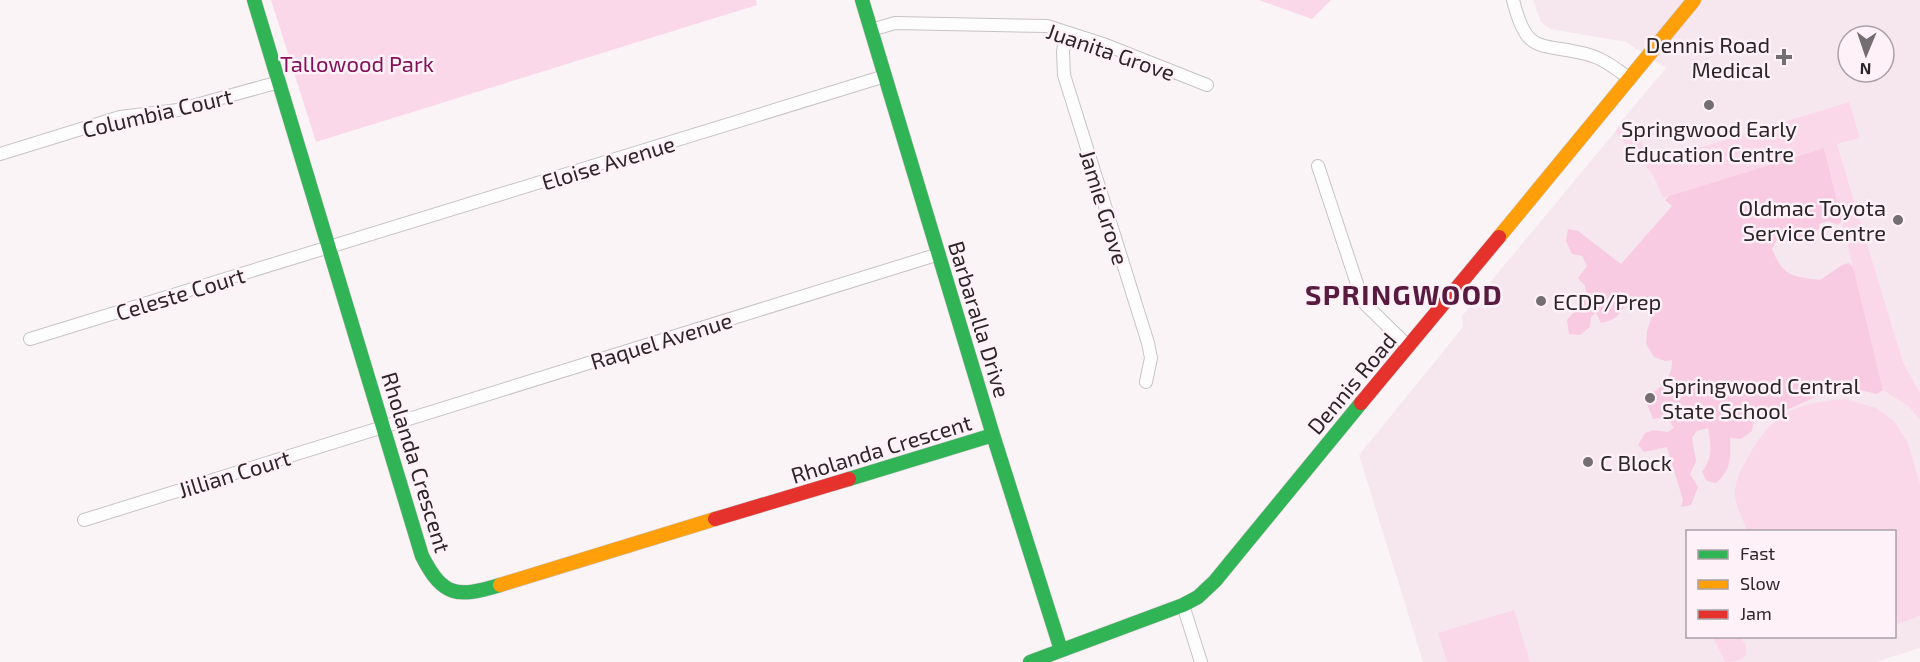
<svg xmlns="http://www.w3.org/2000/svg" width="1920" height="662" viewBox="0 0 1920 662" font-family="'Exo 2',sans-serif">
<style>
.built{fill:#f6e7ee;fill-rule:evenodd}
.green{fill:#fbd8e9}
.forest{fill:#f8cbe2}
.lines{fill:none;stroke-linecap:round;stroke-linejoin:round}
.street-casing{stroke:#c8c3c6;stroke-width:14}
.fast-casing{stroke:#c8c3c6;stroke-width:15}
.slow-casing{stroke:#c8c3c6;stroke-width:15}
.jam-casing{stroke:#c8c3c6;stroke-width:15}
.street{stroke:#fefdfe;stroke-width:12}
.fast{stroke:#30b455;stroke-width:14}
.slow{stroke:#ff9f0a;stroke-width:14}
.jam{stroke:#e5322d;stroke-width:14}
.poi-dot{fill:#746e71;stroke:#fef1f7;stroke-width:2}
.labels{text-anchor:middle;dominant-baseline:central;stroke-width:5;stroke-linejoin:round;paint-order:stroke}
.poi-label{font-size:22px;fill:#2c2629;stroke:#fef1f7;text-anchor:start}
.street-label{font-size:22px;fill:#2c2629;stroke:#fef1f7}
.park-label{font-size:22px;fill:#82125a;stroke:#fef1f7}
.district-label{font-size:28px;font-weight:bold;letter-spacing:1.5px;fill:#581b3f;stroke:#fef1f7}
</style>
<rect width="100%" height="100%" fill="#fbf4f7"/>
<path class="built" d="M1533,0H1920V393L1903,362L1837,144L1849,102L1655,161L1624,118L1666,68L1626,42L1550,29L1541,22ZM1848,36H1884V72H1848Z
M1615,132L1653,175L1663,198L1824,148L1883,389L1908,406L1920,420V648L1876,662H1423L1359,455L1463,327L1462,316ZM1688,532H1894V636H1688Z"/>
<path class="green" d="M271,0H756L757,5L316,142Z
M1259,0H1331L1312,19Z
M1849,102L1860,138L1837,144L1903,362L1920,393V420L1908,406L1883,390L1824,148L1663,198L1653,175L1615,132L1624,118L1655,161Z
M1846,399L1876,408L1894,421L1908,443L1920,484V616L1895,625L1894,532L1747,531C1744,521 1736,507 1735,496C1734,483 1740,471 1746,461C1771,413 1794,403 1846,399Z
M1514,610L1530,662H1447L1438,633Z
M1713,637H1736L1741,638C1754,656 1743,662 1725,662Z"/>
<path class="forest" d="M1824,148L1842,221L1838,225L1828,221L1819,224V229L1813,233L1806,231L1797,243L1784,235L1776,241L1772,249C1784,277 1791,276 1820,280L1842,265L1849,263L1853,267L1883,390L1877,394L1847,387L1829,391L1784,411L1774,408L1754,417L1752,431L1741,439L1730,438C1731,456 1731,472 1716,483L1707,481L1702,472C1713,458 1711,445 1708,428L1697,431L1692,438L1696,461L1690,474L1698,487L1691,505L1681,507L1683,500L1667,447L1644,452L1638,445L1645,433L1654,430L1667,432L1674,428L1670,422L1659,418L1653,419L1645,399C1660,387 1672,381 1672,360L1665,361L1654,357L1646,344L1647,331L1654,309L1626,304C1620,315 1614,321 1601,323L1596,313L1591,317L1590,327L1580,335L1569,334L1567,320L1587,297L1585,286L1578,278L1587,266L1582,256L1572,254L1566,241L1568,229L1578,231L1621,264L1672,206L1665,200L1669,196Z"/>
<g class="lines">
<g class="street-casing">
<path id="street" d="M1513,0C1527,56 1539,42 1586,54C1603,58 1616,69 1630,79
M871,30L895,23L1047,26L1106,45L1207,85
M1066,32L1063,52L1064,75L1148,343L1151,358L1146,382
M0,154L120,117L178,110L279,82
M1318,166L1363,302L1408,346
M30,339L885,76
M84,520L939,254
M1183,605L1201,662"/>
</g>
<g class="fast-casing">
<path id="fast" d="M254,0L422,556C443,597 457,598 500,585
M862,0L993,435L1061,650
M849,479L993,435
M1030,662L1183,605L1198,597L1215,581L1361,403"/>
</g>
<g class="slow-casing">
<path id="slow" d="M1499,237L1694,0
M500,585L715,519"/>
</g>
<g class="jam-casing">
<path id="jam" d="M1361,403L1499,237
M715,519L849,479"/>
</g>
<use href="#street" class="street"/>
<use href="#fast" class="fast"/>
<use href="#slow" class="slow"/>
<use href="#jam" class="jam"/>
</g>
<g class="poi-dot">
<path d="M1781 48h6v6h6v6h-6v6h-6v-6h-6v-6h6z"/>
<circle cx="1709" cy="105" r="6"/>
<circle cx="1898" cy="220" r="6"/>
<circle cx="1541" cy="301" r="6"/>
<circle cx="1650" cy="398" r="6"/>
<circle cx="1588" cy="462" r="6"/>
</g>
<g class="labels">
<g class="poi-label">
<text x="1770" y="44" text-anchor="end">Dennis Road<tspan x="1770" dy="25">Medical</tspan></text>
<text x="1709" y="128" text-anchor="middle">Springwood Early<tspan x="1709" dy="25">Education Centre</tspan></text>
<text x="1886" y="207" text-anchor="end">Oldmac Toyota<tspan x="1886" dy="25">Service Centre</tspan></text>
<text x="1553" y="301">ECDP/Prep</text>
<text x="1662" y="385">Springwood Central<tspan x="1662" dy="25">State School</tspan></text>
<text x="1600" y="462">C Block</text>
</g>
<g class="street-label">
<text transform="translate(1111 51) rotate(19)">Juanita Grove</text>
<text transform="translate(157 112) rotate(-13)">Columbia Court</text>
<text transform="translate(608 162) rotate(-17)">Eloise Avenue</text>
<text transform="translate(1105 207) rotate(73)">Jamie Grove</text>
<text transform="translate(180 293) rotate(-17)">Celeste Court</text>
<text transform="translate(980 319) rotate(73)">Barbaralla Drive</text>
<text transform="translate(661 340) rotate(-17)">Raquel Avenue</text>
<text transform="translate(1351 383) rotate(-50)">Dennis Road</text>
<text transform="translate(881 448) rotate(-17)">Rholanda Crescent</text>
<text transform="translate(417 462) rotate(73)">Rholanda Crescent</text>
<text transform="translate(234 473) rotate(-17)">Jillian Court</text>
</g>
<g class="park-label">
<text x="357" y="63">Tallowood Park</text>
</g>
<g class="district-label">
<text x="1404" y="294">SPRINGWOOD</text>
</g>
</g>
<rect x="1686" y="530" width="210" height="108" fill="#fef1f7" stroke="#aaa0a5" stroke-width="1.5"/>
<rect x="1698" y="550" width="30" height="9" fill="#30b455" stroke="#aaa0a5" stroke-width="1.5"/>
<text x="1740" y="560" font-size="18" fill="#2c2629">Fast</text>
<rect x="1698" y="580" width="30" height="9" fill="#ff9f0a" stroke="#aaa0a5" stroke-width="1.5"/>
<text x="1740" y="590" font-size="18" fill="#2c2629">Slow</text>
<rect x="1698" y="610" width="30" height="9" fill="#e5322d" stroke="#aaa0a5" stroke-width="1.5"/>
<text x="1740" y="620" font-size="18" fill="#2c2629">Jam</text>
<g transform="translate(1866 54) rotate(182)"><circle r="28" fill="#fef1f7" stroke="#aaa0a5" stroke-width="1.5"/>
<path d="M0-4.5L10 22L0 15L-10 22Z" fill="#746e71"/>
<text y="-9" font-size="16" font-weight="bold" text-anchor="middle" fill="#2c2629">N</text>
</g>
</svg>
